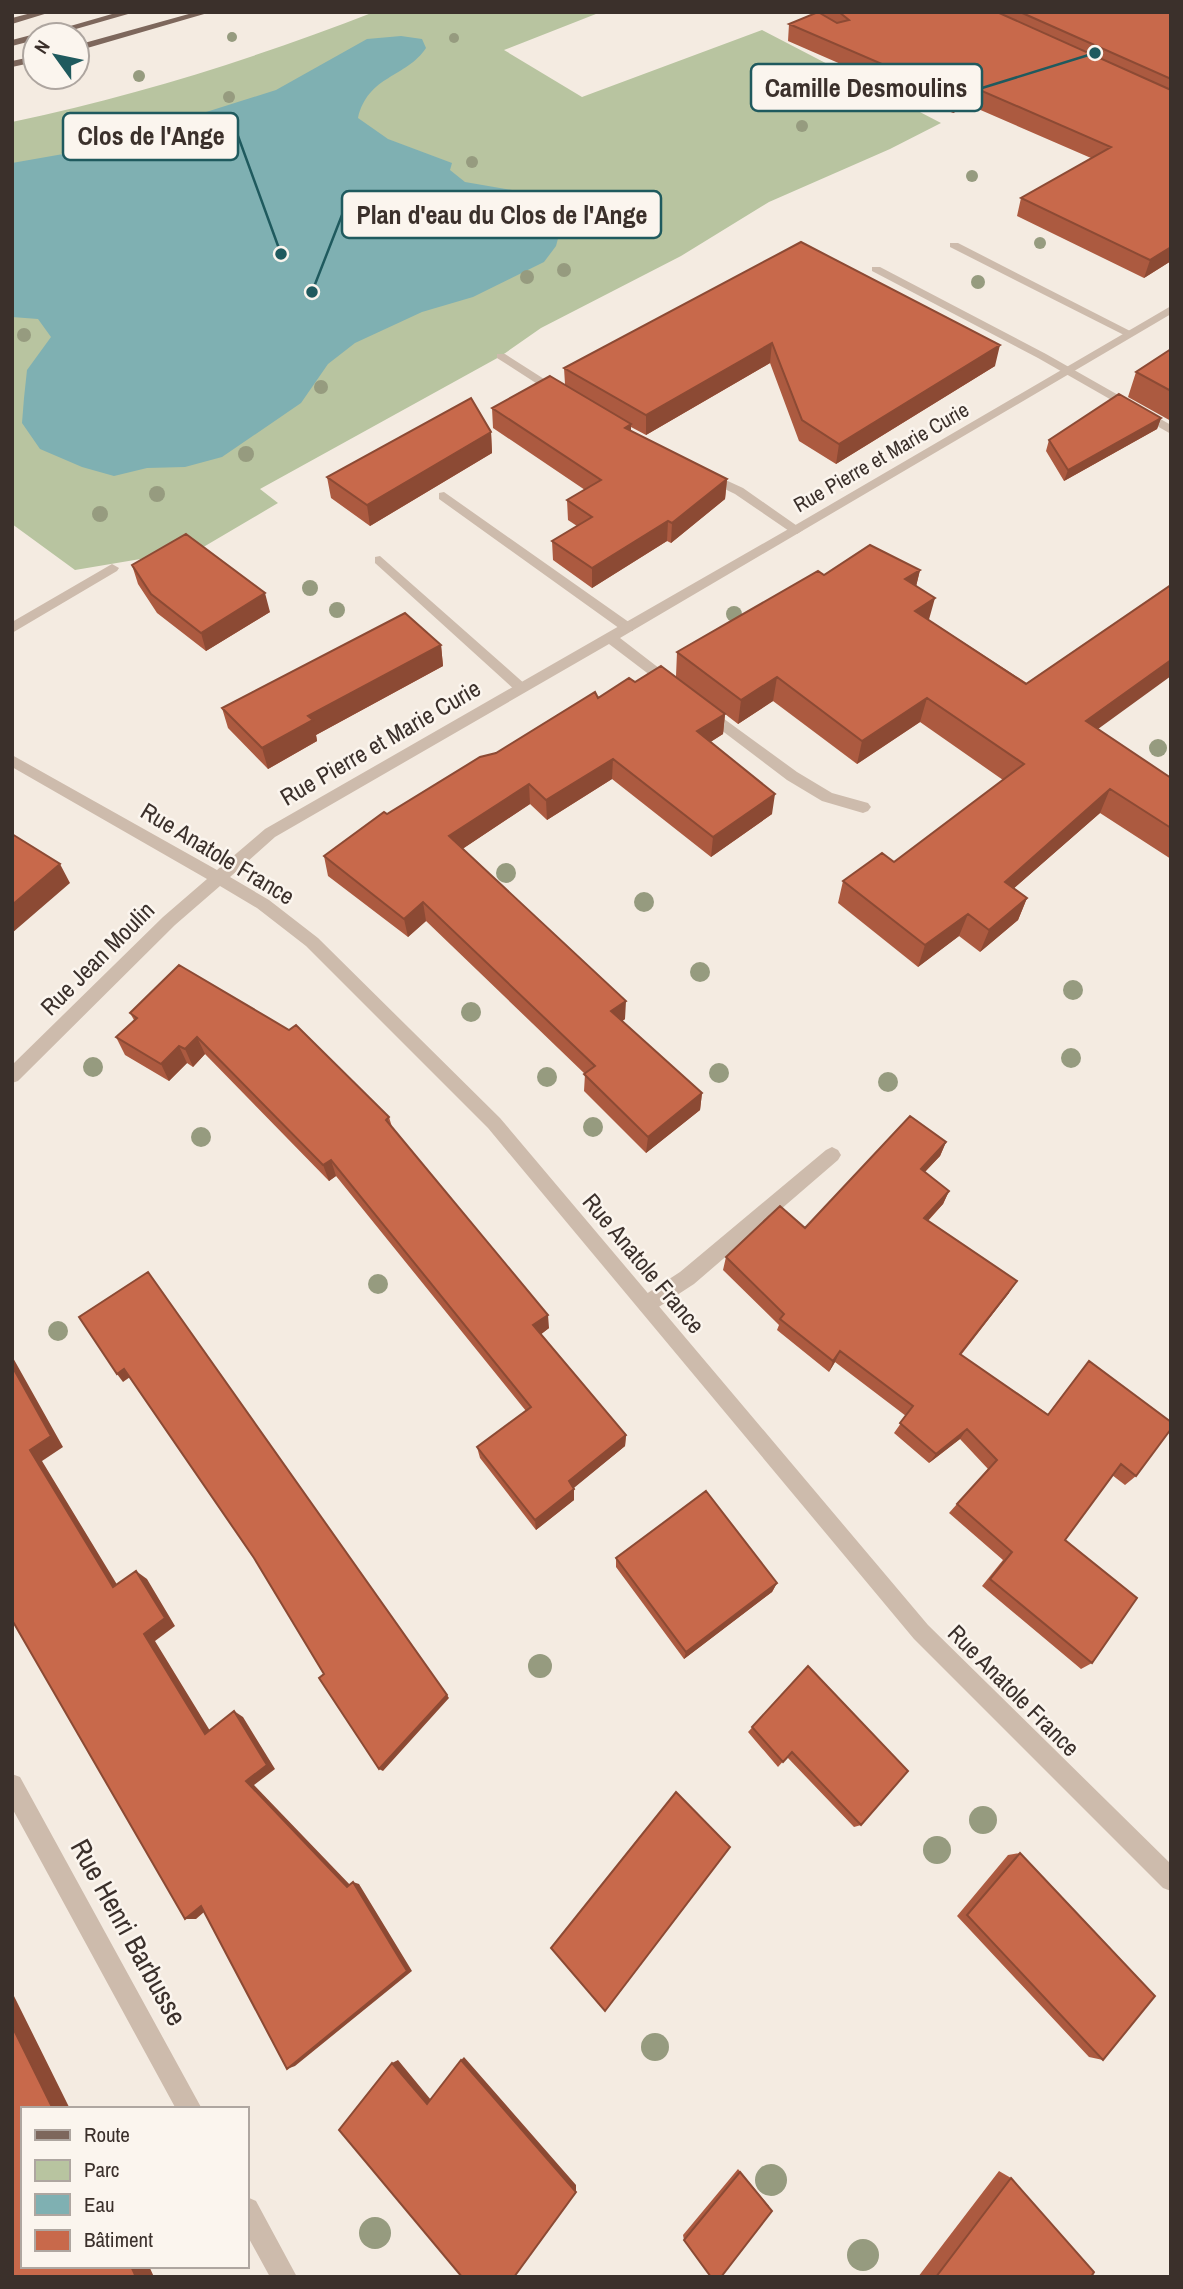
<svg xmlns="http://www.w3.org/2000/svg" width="1183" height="2289" viewBox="0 0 1183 2289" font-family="'Archivo Narrow',sans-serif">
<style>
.green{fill:#b8c4a0}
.water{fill:#7fb0b2}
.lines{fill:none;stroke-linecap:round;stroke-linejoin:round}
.service{fill:#cdbbac;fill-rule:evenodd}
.minor{fill:#cdbbac;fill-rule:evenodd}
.primary{fill:#7d675c;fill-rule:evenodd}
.tree{fill:#969b7f}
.wall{fill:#ac5a40}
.shaded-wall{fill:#8c4a34}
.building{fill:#c8694b;stroke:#8c4a34;stroke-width:2}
.labels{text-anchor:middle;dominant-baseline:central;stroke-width:5;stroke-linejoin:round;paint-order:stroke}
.far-street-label{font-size:21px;fill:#3b302b;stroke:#fbf5ee}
.street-label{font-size:24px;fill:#3b302b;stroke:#fbf5ee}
.near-street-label{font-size:28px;fill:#3b302b;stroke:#fbf5ee}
.leader{fill:none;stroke:#1f5a5e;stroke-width:2.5}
.callout-dot{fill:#1f5a5e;stroke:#fbf5ee;stroke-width:2.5}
.callout{fill:#fbf5ee;stroke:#1f5a5e;stroke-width:2.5}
.callout-label{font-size:26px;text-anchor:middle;font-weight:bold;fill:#3b302b}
</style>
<rect width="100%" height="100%" fill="#f4ebe1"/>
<path class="green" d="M374,12H601L504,50L582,97L762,30L941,123L890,149L769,202L681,256L541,328L501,356L260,489L278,503L200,549L75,570L12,524V122C136,96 256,58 374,12Z"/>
<path class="water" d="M401,36L422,39L426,48C406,78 368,75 358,118L388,139L452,163L450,170L465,182L512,190L555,215L560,231L556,246L544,262L473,297L422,312L355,343L328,364L301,403L222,457L185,467L147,468L114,476L82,467L40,449L22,423L24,398L27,370L51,337L38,319L12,317V163L86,150L276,90L367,39Z"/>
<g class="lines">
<path class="service" d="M950,243H958L1136,334L1126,336L950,247Z
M872,267H880L1046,354L1171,425V434L1038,358L872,271Z
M497,354H505L566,393L556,396L497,358Z
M706,471L743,488L803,530L797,534L792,533L735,494L702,478L700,475Z
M444,492L633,625V631H623L439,499V493Z
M380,556L526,685V691H516L375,563V557Z
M112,564L119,568L117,571L12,633V622Z
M832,1147L838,1150L841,1155L838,1160L694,1284L654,1310L647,1313L640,1310L638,1304L640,1298L680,1272L826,1150Z"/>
<path class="minor" d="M1171,306V314L620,638L677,682V688H667L609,644L275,837L230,877L269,900L318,938L500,1118L928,1625L1171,1864V1891L1163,1888L914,1639L488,1128L306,946L257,908L220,886L175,925L18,1081L12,1083V1065L163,917L207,879L12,767V755L217,870L265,829L792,527Z
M705,705L797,772L832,793L868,803L871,807L868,811L863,813L822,801L787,780L700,714V706Z
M12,1774L20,1777L202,2109H176L12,1808Z
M247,2197L256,2201L297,2277H270L247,2235Z"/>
<path class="primary" d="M35,12H51L12,24V18Z
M119,12H135L55,35H39Z
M196,12H211L77,51V45Z
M35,34L38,35H35V40L12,46V40Z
M35,56V62L12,67V61Z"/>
</g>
<g class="tree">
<circle cx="232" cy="37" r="5"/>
<circle cx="454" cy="38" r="5"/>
<circle cx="139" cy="76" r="6"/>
<circle cx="229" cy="97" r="6"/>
<circle cx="802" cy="126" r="6"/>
<circle cx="472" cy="162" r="6"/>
<circle cx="972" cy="176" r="6"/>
<circle cx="1040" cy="243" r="6"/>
<circle cx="564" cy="270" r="7"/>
<circle cx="527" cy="277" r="7"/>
<circle cx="978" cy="282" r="7"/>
<circle cx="24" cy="335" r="7"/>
<circle cx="321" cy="387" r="7"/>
<circle cx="246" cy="454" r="8"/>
<circle cx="157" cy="494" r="8"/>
<circle cx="100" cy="514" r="8"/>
<circle cx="310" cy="588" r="8"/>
<circle cx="337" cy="610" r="8"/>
<circle cx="734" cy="614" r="8"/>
<circle cx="1158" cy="748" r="9"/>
<circle cx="506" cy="873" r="10"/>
<circle cx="644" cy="902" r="10"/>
<circle cx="700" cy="972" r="10"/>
<circle cx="1073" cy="990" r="10"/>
<circle cx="471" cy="1012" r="10"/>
<circle cx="1071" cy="1058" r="10"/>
<circle cx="93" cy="1067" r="10"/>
<circle cx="719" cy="1073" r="10"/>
<circle cx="547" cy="1077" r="10"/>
<circle cx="888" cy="1082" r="10"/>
<circle cx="593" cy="1127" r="10"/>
<circle cx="201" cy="1137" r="10"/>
<circle cx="378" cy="1284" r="10"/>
<circle cx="58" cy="1331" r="10"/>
<circle cx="540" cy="1666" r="12"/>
<circle cx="983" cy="1820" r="14"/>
<circle cx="937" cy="1850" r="14"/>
<circle cx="655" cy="2047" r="14"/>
<circle cx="771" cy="2180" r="16"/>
<circle cx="375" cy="2233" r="16"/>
<circle cx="863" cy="2255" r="16"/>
</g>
<path class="wall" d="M818,12H1171V261L1144,278L1017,216L1021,198L1091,158L969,105L953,113L788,41L789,24Z
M801,242L995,366L836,464L799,441L770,363L646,435L631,427V431L727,479L725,499L671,543L667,541L592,588L553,560L552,541L577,526L568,520L567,500L585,490L493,428L492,408L565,384L564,368Z
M1171,349V421L1128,397L1136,372Z
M1161,418L1157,429L1064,481L1046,451L1049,440Z
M491,432L492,453L370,526L331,498L327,477Z
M132,565L270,612L206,651L157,613L138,584Z
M920,570L916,586L929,620L1098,729L1171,778V859L1100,813L1014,888L1027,898L1018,920L980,952L959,936L918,967L838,903L843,881L894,862L1003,780L920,722L857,764L773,701L738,724L725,714L723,734L710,742L772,814L711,857L612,779L547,820L530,804L462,849L625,1019L622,1021L702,1093L700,1110L646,1153L584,1091L585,1074L426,921L408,937L328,876L324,856L387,814L598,698L635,682L676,676L677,652L824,575Z
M441,645L443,666L316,735L317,741L268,769L228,728L222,708Z
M179,965L389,1117L392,1127L549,1328L541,1334L626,1435L625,1446L573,1488L574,1500L536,1530L480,1458L477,1447L526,1411L336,1176L329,1181L205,1054L193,1067L187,1063L169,1081L125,1055L116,1037L134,1020L130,1013Z
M946,1142L940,1156L925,1172L949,1191L943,1204L928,1221L1009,1293L961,1355L1048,1414L1089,1361L1136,1476L1125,1485L1112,1475L1065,1540L1092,1663L1081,1669L982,1586L1003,1560L949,1513L988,1469L960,1439L929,1463L894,1433L906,1416L835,1362L829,1372L777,1330L779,1325L723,1270L726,1257L805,1228Z
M616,1558L777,1583L772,1592L684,1659L616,1567Z
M808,1666L861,1825L854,1827L787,1757L778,1767L748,1732Z
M1020,1853L1103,2060L1089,2057L957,1916L1008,1855Z
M738,2169L769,2206L684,2240L683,2235Z
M999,2171L1011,2178L1091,2277H918Z"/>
<path class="shaded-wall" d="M973,87L969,105L953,113L956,96Z
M1171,247V261L1144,278L1150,260Z
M772,343L770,363L646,435V415Z
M1000,345L995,366L836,464L839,444Z
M1161,418L1157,429L1064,481L1068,470Z
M631,424V444L625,428Z
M491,432L492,453L370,526L367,505Z
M727,479L725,499L671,543L672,523Z
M668,521L667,541L592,588V568Z
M920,570L914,595L905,579Z
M265,593L270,612L206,651L201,633Z
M935,598L928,623L915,611Z
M441,645L443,666L316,735L317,741L268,769L262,748L308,716Z
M1171,660V676L1076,745L1086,721Z
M777,677L773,701L738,724L741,700Z
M927,698L920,722L857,764L862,741Z
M725,714L723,734L695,752L697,731Z
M613,759L612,779L547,820L546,800Z
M529,784L530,804L452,856L449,836Z
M1110,789L1100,813L996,904L1005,882Z
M775,794L772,814L711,857L713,837Z
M60,864L70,883L12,933V905Z
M1027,898L1018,920L980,952L989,930Z
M423,902L426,921L408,937L404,919Z
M968,914L959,936L918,967L925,945Z
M626,1001L625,1019L611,1029V1011Z
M197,1037L205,1054L193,1067L185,1049Z
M179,1046L187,1063L169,1081L161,1064Z
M702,1093L700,1110L646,1153L648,1137Z
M946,1142L940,1156L915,1182L921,1169Z
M331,1160L336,1176L329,1181L323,1165Z
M949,1191L943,1204L918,1231L924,1218Z
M1017,1281L1009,1293L952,1365L960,1354Z
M548,1315L549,1328L535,1339L533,1325Z
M840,1351L835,1362L829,1372L833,1361Z
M12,1356L63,1447L42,1461L124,1596L113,1587L30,1450L12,1366Z
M124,1369L130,1377L123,1382L117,1374Z
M967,1429L960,1439L929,1463L936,1454Z
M626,1435L625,1446L569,1492V1481Z
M574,1489V1500L536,1530L535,1520Z
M136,1571L147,1579L175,1626L155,1641L215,1739L205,1734L144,1634Z
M777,1583L772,1592L684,1659L686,1652Z
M447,1695L449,1698L383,1771L379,1769Z
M234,1711L243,1717L275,1769L254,1785L353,1888L347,1887L246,1781Z
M353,1882L359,1884L412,1971L295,2066L287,2069Z
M201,1906H211L196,1919H185Z
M12,1992L70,2109H53L12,2026Z
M464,2057L576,2185V2192L461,2060Z
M398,2060L431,2100L427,2104L392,2063Z
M131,2266H149L154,2277H136Z"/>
<path class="building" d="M818,12L837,23L849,20L839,12H997L1171,90V247L1150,260L1021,198L1111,147L973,87L956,96L789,24Z
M1020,12H1171V79Z
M801,242L1000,345L839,444L802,420L772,343L646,415L564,368Z
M1171,349V391L1136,372Z
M550,376L631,424L625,428L727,479L672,523L668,521L592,568L552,541L592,517L567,500L601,480L492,408Z
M1119,394L1161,418L1068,470L1049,440Z
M471,398L491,432L367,505L327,477Z
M186,534L265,593L201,633L151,594L132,565Z
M870,545L920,570L905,579L935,598L915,611L1026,684L1171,585V660L1086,721L1171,778V828L1110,789L1005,882L1027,898L989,930L968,914L925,945L843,881L882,853L894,862L1024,764L927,698L862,741L777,677L741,700L677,652L818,571L824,575Z
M405,613L441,645L308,716L313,720L262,748L222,708Z
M661,666L725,714L697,731L775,794L713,837L613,759L546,800L529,784L449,836L626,1001L611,1011L702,1093L648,1137L584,1074L595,1066L423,902L404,919L324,856L384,812L387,814L480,757L496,753L595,692L598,698L629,678L635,682Z
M12,834L60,864L12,905Z
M179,965L289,1030L296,1025L389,1117L386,1120L548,1315L533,1325L626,1435L569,1481L574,1489L535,1520L477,1447L531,1407L331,1160L323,1165L197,1037L185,1049L179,1046L161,1064L116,1037L137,1018L130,1013Z
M910,1116L946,1142L921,1169L949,1191L924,1218L1017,1281L960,1354L1048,1415L1089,1361L1171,1422V1429L1136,1476L1121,1464L1065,1540L1137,1598L1092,1663L990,1579L1012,1552L957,1504L997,1460L967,1429L936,1454L900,1423L913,1406L840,1351L833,1361L780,1319L784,1314L726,1257L780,1206L805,1228Z
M148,1272L447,1695L379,1769L319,1678L324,1674L254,1558L124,1369L117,1374L79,1317Z
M12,1366L51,1436L30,1450L113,1587L136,1571L165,1618L144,1634L205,1734L234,1711L267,1765L246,1781L347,1887L353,1882L407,1971L287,2069L201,1906L185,1919L12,1620Z
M706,1491L777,1583L686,1652L616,1558Z
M808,1666L908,1771L861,1825L792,1752L783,1762L752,1727Z
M676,1792L730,1847L605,2011L551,1948Z
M1020,1853L1155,1996L1103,2060L967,1915Z
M12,2026L53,2109H23V2266H131L136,2277H12Z
M461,2060L576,2192L514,2277H462L339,2130L392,2063L427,2104Z
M740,2172L772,2211L721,2277H711L684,2240Z
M1011,2178L1094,2272L1091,2277H936Z"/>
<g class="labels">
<g class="far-street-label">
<text transform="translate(881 457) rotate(-30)">Rue Pierre et Marie Curie</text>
</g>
<g class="street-label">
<text transform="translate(380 742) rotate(-30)">Rue Pierre et Marie Curie</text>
<text transform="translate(218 853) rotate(31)">Rue Anatole France</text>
<text transform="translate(97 958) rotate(-45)">Rue Jean Moulin</text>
<text transform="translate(644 1263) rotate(50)">Rue Anatole France</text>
<text transform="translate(1014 1690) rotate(45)">Rue Anatole France</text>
</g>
<g class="near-street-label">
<text transform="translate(129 1932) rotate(61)">Rue Henri Barbusse</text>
</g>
</g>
<path class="leader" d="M1095 53L982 88M281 254L238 136M312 292L342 215"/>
<g class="callout-dot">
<circle cx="1095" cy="53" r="7"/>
<circle cx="281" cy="254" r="7"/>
<circle cx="312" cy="292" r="7"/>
</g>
<g class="callout">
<rect x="751" y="64" width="231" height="47" rx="7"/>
<rect x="63" y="113" width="175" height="47" rx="7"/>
<rect x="342" y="191" width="319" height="47" rx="7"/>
</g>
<g class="callout-label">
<text x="866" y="97">Camille Desmoulins</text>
<text x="151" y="145">Clos de l'Ange</text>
<text x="502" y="224">Plan d'eau du Clos de l'Ange</text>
</g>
<rect width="1183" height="2289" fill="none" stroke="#3b302b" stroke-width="28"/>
<rect x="21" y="2107" width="228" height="161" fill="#fbf5ee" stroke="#aea6a0" stroke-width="2"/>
<rect x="35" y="2130" width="35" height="10" fill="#7d675c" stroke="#aea6a0" stroke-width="2"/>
<text x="84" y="2142" font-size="21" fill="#3b302b">Route</text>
<rect x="35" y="2160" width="35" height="21" fill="#b8c4a0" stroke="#aea6a0" stroke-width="2"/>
<text x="84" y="2177" font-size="21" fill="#3b302b">Parc</text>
<rect x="35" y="2194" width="35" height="21" fill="#7fb0b2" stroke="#aea6a0" stroke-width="2"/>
<text x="84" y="2212" font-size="21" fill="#3b302b">Eau</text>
<rect x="35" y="2230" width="35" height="21" fill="#c8694b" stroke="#aea6a0" stroke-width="2"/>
<text x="84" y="2247" font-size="21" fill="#3b302b">Bâtiment</text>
<g transform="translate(56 56) rotate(303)"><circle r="33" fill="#fbf5ee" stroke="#aea6a0" stroke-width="2"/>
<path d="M0-5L12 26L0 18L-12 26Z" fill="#1f5a5e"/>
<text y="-10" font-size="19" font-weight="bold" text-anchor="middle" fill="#3b302b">N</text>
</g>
</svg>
